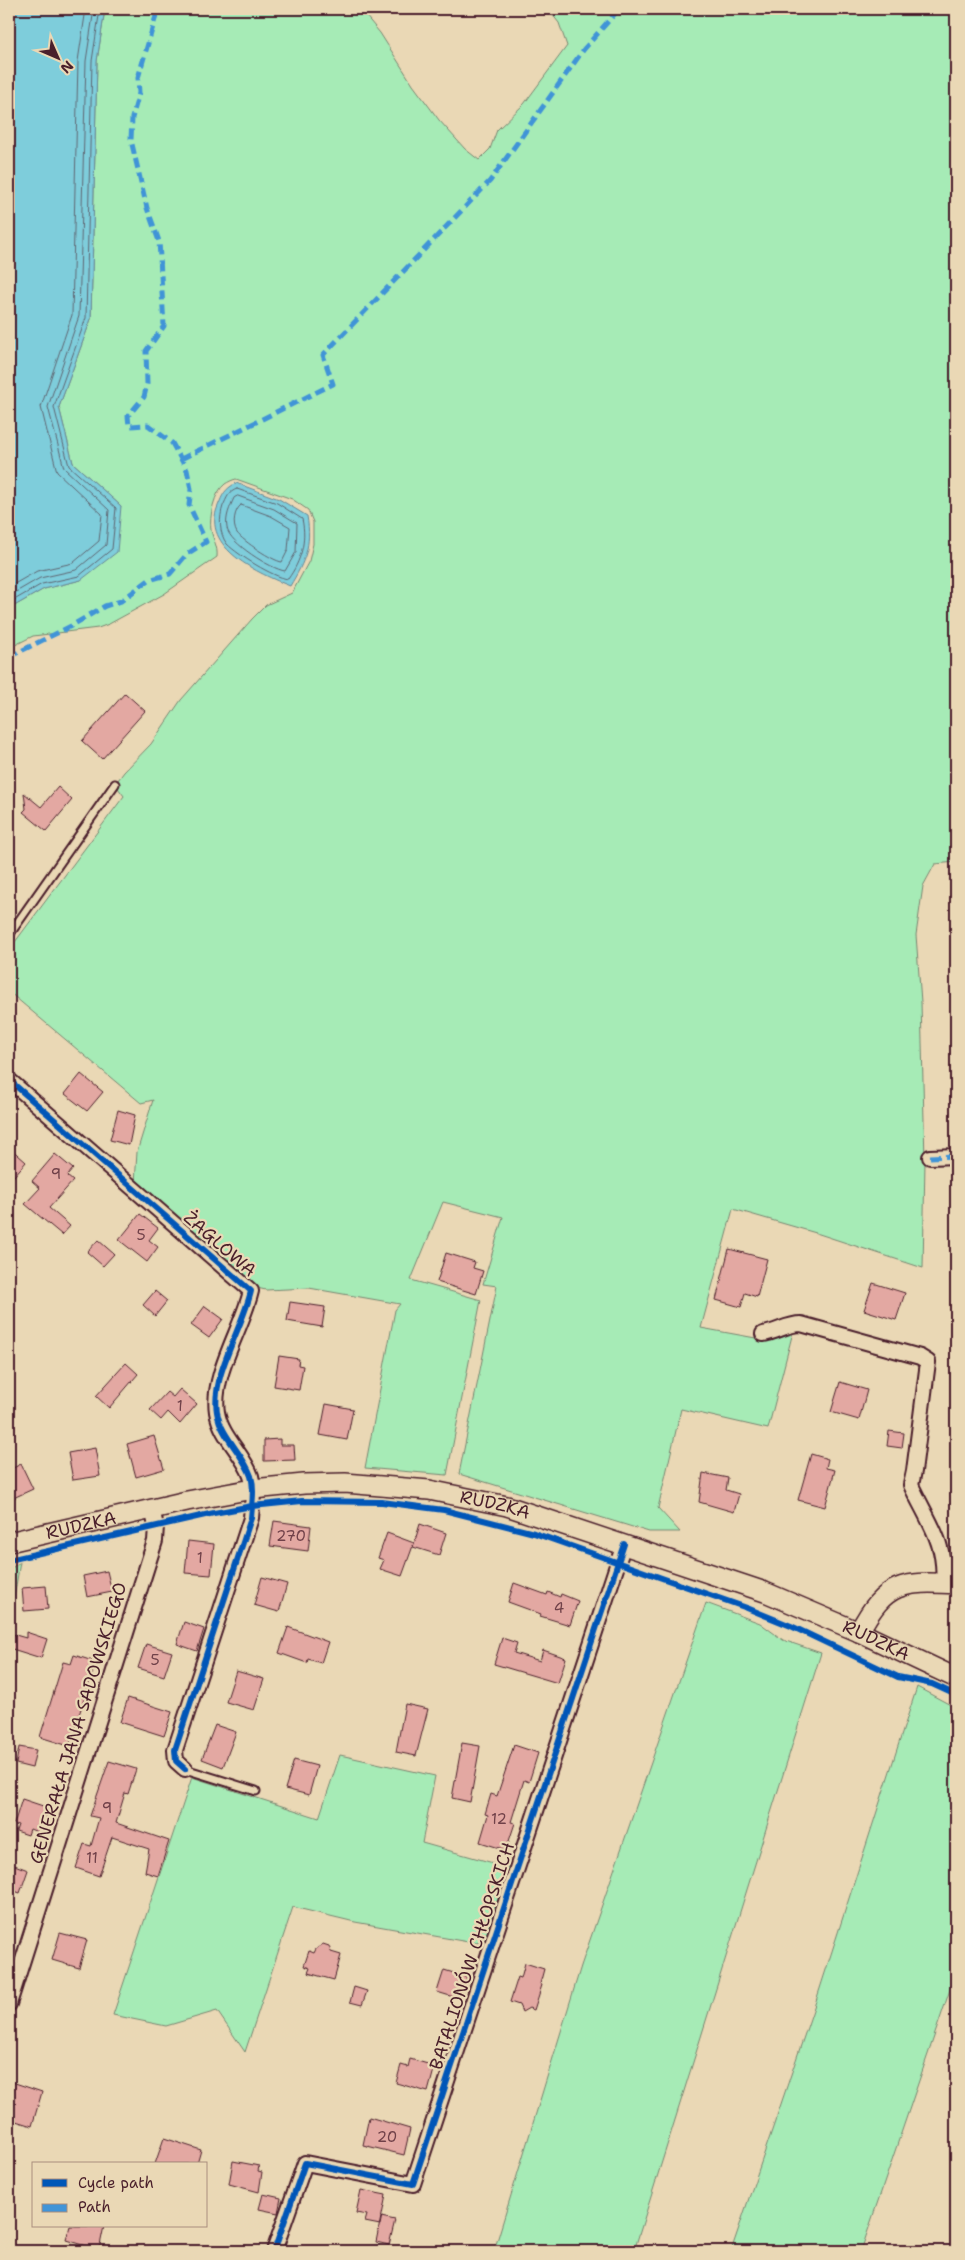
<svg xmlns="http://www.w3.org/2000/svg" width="965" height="2260" viewBox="0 0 965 2260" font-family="'Shantell Sans',sans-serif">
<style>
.green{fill:#a6ebb6;stroke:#788570}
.water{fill:#7ecddb;stroke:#698795}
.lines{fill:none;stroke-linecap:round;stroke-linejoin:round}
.shore{stroke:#5f6571;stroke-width:1}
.building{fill:#e3a8a2;stroke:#4a1f2b}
.lane-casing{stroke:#4a1f2b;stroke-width:11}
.street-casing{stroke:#4a1f2b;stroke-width:18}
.secondary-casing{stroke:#4a1f2b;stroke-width:22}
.lane{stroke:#ead8b5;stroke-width:7}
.street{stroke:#ead8b5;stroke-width:14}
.secondary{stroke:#ead8b5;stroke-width:19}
.quiet{stroke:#4194d7;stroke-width:5;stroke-dasharray:10 5;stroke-linecap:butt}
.cycleway-casing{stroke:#ead8b5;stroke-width:9}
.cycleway{stroke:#0057b8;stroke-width:6}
.labels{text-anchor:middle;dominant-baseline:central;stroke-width:4.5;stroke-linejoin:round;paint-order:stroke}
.number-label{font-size:15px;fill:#704149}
.street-label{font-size:18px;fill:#4a1f2b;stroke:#ead8b5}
</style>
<rect width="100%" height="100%" fill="#ead8b5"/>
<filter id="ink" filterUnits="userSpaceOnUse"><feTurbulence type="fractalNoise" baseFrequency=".02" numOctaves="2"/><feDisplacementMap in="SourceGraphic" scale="10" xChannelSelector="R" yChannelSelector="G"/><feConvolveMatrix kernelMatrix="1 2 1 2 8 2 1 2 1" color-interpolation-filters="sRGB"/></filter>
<g filter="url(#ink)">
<path class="green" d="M105,9H360L380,33L413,85L439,120L465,149L479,160L490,149L497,130L524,104L567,46L559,23L548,9H956V862L935,864L923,886L916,935L921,1002L925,1161L923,1268L816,1233L733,1209L701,1328L772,1341L794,1328L768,1429L681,1409L658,1508L680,1532H649L459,1474L497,1286L483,1284L503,1217L443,1202L411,1280L481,1300L447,1475L365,1468L395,1310L400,1304L309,1288L266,1290L252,1287L135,1183L137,1152L153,1100L141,1103L9,992V950L124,796L115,784L124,772L151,744L181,700L252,619L266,605L292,593L309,561L313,544V522L308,510L292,499L236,479C232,480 228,482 225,484C214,492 209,517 211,530C213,540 218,546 217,557L164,594L109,624L98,628L33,636L9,648V609L44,589L81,580L121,506L73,463L59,407L91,319L97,61Z
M20,1562L9,1628V1630V1570Z
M706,1603L760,1623L783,1640L821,1653L634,2251H494L581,1966Z
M917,1687L956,1708V1972L861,2251H731L815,2004Z
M340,1755L435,1776L422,1843L511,1868L485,1942L474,1943L355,1922L293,1907L245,2052L217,2011L166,2026L113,2015L192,1777L319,1818Z"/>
<path class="water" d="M9,9H105L97,61L91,319L59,407L73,463L121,506L117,552L81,580L44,589L9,609Z
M236,483L279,499L307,516C312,546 305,561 290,586C260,574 200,548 218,506C223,494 224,490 236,483Z"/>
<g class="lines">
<path class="shore" d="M237,489L277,503L302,519C307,541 301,561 288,579C273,577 238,555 227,544C219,534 219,518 223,506C227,498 228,492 237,489Z
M238,496L274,509L297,523L296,552L285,571C271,569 229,543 227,528C225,517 230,507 234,498Z
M241,505L271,516L290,527L288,550L282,562C273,561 243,541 237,533C232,525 234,510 241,505Z
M9,587L37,571L73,563L99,541L102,514L57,472L41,407L72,315L78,61L86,9
M9,596L40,578L76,570L106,545L109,510L64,468L48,407L79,316L86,61L94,9
M9,603L42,584L79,576L112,549L116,508L69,466L54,407L86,318L92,61L100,9"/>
</g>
<path class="building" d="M125,693L145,711L102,759L82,741Z
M58,787L72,800L46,831L23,812L26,809L24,793L41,807Z
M81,1074L103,1092L87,1111L65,1094Z
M118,1110L135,1115L129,1145L110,1140Z
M9,1147L26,1162L9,1182Z
M55,1154L73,1169L67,1176L73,1181L49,1208L70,1226L62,1235L25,1204L40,1188L32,1181Z
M140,1214L158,1228L149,1240L158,1247L147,1262L119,1240Z
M98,1240L114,1254L103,1266L87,1252Z
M729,1249L767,1259L757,1297L745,1293L741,1307L716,1300Z
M446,1253L475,1262L473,1268L483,1271L476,1294L437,1282Z
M873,1283L905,1293L896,1320L864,1310Z
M155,1291L167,1301L155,1316L143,1305Z
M290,1302L325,1307L322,1327L287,1321Z
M205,1306L223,1319L209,1338L191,1325Z
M279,1356L299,1359L298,1365L303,1366L299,1390L274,1386Z
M126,1363L138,1374L109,1408L96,1396Z
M840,1382L867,1390L859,1420L831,1412Z
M180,1389L197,1404L180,1424L168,1412L161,1420L150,1410L167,1392L173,1397Z
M326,1404L353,1409L347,1440L320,1435Z
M889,1431L904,1433L902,1448L887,1446Z
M154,1436L164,1469L136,1477L127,1444Z
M280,1439V1445H294L295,1460L264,1461V1440Z
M95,1448L100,1476L73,1480L68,1453Z
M811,1454L828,1459L826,1468L835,1470L825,1507L798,1500Z
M21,1464L33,1489L9,1500V1470Z
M703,1473L728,1478L726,1490L739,1494L734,1512L699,1502Z
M274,1521L311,1526L308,1551L270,1546Z
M420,1524L446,1533L439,1555L413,1547Z
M387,1533L414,1543L402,1576L380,1569L384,1560L378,1558Z
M188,1541L214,1544L211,1575L185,1573Z
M107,1571L112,1592L87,1597L83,1576Z
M262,1577L287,1584L279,1612L254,1605Z
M514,1583L547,1595L548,1592L560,1597L561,1594L578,1601L570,1625L540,1616L541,1614L508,1602Z
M46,1586L48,1609L24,1611L22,1588Z
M184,1622L204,1629L197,1651L177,1644Z
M288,1627L328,1642L321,1663L308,1659L307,1663L279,1653Z
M26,1632L47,1639L41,1658L9,1648L12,1634L26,1638Z
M502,1638L517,1643L514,1653L540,1661L543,1650L566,1658L558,1683L494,1664Z
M146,1644L172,1652L164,1676L138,1668Z
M74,1655L96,1662L69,1746L40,1737L63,1662L71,1664Z
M236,1671L264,1679L254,1710L226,1702Z
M128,1698L172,1712L164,1736L120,1722Z
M405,1704L428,1709L416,1756L396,1752Z
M215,1725L236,1732L223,1767L202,1759Z
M462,1743L480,1746L470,1802L452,1798Z
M514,1745L538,1753L529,1782L524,1780L511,1822L515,1823L506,1850L480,1842L488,1815L485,1814L491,1794L497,1796Z
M19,1747L36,1750L32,1768L16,1764Z
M294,1760L317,1766L309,1795L285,1789Z
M109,1761L136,1769L128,1794L125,1793L116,1823L169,1841L158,1876L145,1872L149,1849L112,1837L99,1876L76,1868L84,1844L91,1846L99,1818L90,1816Z
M22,1799L49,1808L40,1833L30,1829L28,1835L16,1831L18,1825L14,1824Z
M9,1863L28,1870L20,1893L9,1889Z
M60,1933L87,1940L79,1968L52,1960Z
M323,1944L329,1946L331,1952L341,1955L334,1980L308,1973L310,1968L304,1966L309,1951L314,1953L316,1949Z
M525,1963L544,1969L540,1984L542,1985L534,2010L529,2008L522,2012L519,2005L510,2002L518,1977L521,1978Z
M444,1970L467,1977L460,1999L437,1992Z
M354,1987L367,1991L362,2005L350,2002Z
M410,2059L435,2066L428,2092L396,2083L401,2065L408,2067Z
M9,2081L42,2092L32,2126L9,2119Z
M369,2117L410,2129L404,2155L363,2145Z
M164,2138L201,2150L197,2164H155Z
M233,2161L259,2166L258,2171L262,2172L259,2192L229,2184Z
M361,2190L386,2195L380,2225L365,2222L367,2215L356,2213Z
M263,2194L281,2198L278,2213L259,2209Z
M381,2217L395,2220L389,2245L376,2242Z
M70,2226H104L99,2250L66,2240Z"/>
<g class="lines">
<g class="lane-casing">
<path id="lane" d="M9,935L115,784
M185,1769L256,1791"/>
</g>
<g class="street-casing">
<path id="street" d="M9,1080L251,1291C243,1327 211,1375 217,1412C221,1437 243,1453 251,1476C255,1489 252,1504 251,1518L175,1750L176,1761L185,1769
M930,1157L956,1156
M763,1334C777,1332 787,1324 801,1324L920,1357L928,1362L914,1471L911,1485C927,1520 947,1543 943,1583
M9,2004L155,1541L156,1526L152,1509
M274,2251L305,2163L413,2184L624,1544"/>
</g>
<g class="secondary-casing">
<g id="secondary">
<path id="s1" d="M9,1542L187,1501L253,1489L304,1484L345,1483L429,1490L507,1506L765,1592L859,1632L956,1678"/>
<path d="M859,1632C885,1582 903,1581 956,1584"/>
</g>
</g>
<use href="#lane" class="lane"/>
<use href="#street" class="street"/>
<use href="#secondary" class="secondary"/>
<path class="quiet" d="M181,459L333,384L323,355L490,181L584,49L619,9
M9,657L71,626L105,606L121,601L149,580L170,574L187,554L206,542L189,505L191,489L187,470L172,443L148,425L129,426L128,416L144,397L147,384L146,351L164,326L159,241L147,208L131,140L132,118L139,93L138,78L158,9
M930,1157L956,1156"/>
<g class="cycleway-casing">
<path id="cycleway" d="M9,1080L251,1291C243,1327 211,1375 217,1412C221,1437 243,1453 251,1476C255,1489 252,1504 251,1518L175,1750L176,1761L185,1769
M9,1560L214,1513L252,1506L302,1501L382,1502L444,1510L534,1533L747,1608L791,1626L898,1677L932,1684L956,1695
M274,2251L305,2163L413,2184L624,1544"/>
</g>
<use href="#cycleway" class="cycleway"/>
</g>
</g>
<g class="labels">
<g class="number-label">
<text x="56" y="1174">9</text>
<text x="141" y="1235">5</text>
<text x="180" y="1406">1</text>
<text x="291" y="1536">270</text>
<text x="200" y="1558">1</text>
<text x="559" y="1608">4</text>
<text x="155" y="1660">5</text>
<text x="107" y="1808">9</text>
<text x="499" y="1819">12</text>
<text x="92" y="1858">11</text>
<text x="387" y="2137">20</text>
</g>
<g class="street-label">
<text transform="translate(220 1244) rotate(41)">ŻAGLOWA</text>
<text stroke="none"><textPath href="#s1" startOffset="494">RUDZKA</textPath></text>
<text stroke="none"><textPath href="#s1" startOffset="74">RUDZKA</textPath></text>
<text stroke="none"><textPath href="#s1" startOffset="899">RUDZKA</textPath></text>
<text transform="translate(78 1723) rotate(-73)">GENERAŁA JANA SADOWSKIEGO</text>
<text transform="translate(472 1956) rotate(-72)">BATALIONÓW CHŁOPSKICH</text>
</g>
</g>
<rect width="965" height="2260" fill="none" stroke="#ead8b5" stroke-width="30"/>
<rect x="15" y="15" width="935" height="2230" fill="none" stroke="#4a1f2b" stroke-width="2" filter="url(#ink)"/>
<rect x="32" y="2162" width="175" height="65" fill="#ead8b5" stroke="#aa8e7e"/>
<rect x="42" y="2179" width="25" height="8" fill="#0057b8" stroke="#aa8e7e"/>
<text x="78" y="2188" font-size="15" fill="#4a1f2b">Cycle path</text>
<rect x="42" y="2204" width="25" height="8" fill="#4194d7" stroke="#aa8e7e"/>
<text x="78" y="2212" font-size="15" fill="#4a1f2b">Path</text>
<g transform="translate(58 58) rotate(135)" stroke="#ead8b5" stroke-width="4" paint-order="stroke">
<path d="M0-4L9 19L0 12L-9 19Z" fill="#4a1f2b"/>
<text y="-8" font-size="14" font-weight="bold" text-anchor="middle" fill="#4a1f2b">N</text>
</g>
</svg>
